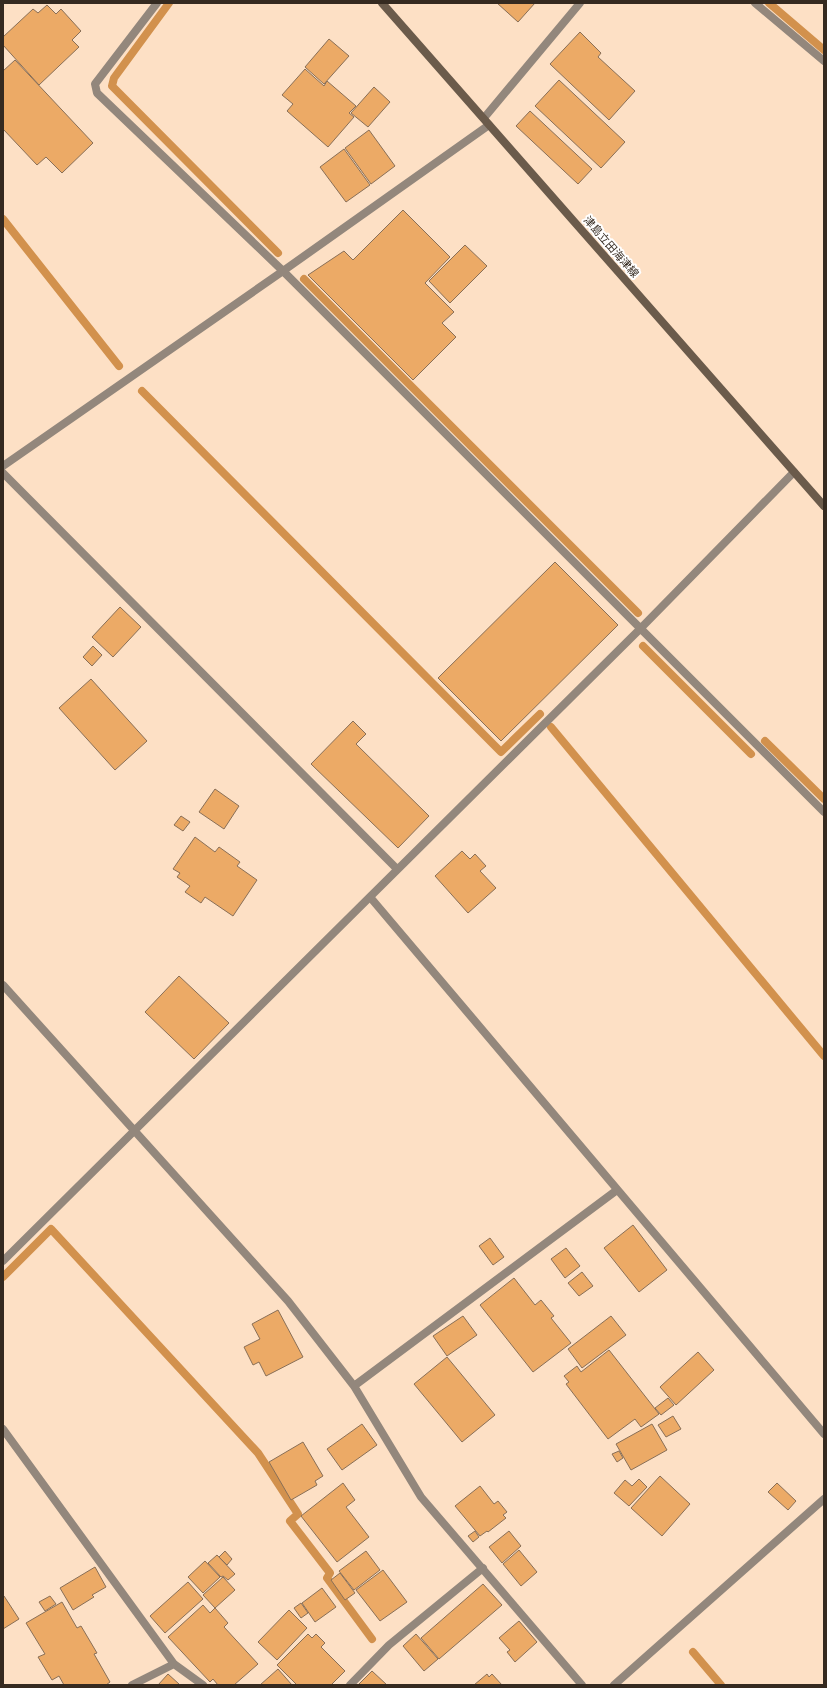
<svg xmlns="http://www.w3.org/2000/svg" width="827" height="1688" viewBox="0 0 827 1688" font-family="'Source Sans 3','Noto Sans JP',sans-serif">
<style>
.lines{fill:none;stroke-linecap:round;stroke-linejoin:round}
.stream{stroke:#d2914d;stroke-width:8}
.building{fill:#ecaa66;stroke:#896f57}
.minor{stroke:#93877c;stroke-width:8}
.tertiary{stroke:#93877c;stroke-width:8}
.secondary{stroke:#6b5b4b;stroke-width:8}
.labels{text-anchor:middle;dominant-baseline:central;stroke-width:4;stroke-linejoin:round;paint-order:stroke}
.street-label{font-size:11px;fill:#352a20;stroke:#fff}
</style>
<rect width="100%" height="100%" fill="#fde0c5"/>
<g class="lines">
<path class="stream" d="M169,3L114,78L112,86L278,253
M769,3L824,50
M3,219L119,366
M304,279L638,613
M142,391L501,752L540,714
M643,646L751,754
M551,727L824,1056
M765,741L824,799
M3,1277L51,1229L258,1453L298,1514L290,1521L330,1573L327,1578L372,1639
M693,1652L721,1685"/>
</g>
<path class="building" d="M497,3H535L518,22Z
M47,5L56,14L61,9L81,31L72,40L79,47L39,85L3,45V37L33,9L38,13Z
M580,32L601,53L598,57L635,91L609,120L550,64Z
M329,39L349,56L324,84L305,67Z
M15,60L93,143L62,173L46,157L37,165L3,129V71Z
M305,69L324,86L327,81L356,106L349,113L354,117L328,147L287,111L293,104L282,95Z
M559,80L625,142L601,168L535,106Z
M374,87L390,102L368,127L351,113Z
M530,111L592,169L578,184L516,126Z
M369,130L395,166L371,184L345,148Z
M344,149L370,185L346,202L320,167Z
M403,210L450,257L425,283L454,312L442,323L456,337L413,380L308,275L344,251L353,260Z
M465,245L487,266L450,303L429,281Z
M555,562L618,625L501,741L438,678Z
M120,607L141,627L113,657L92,637Z
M93,646L102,655L92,666L83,657Z
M91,679L147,741L115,770L59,708Z
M353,721L366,734L356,744L429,816L398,848L311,764Z
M215,789L239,806L224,829L199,812Z
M181,816L190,822L183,831L174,825Z
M195,837L215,852L219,847L240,862L237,866L257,880L233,916L205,897L201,903L185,892L190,886L177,877L180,873L173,869Z
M462,851L470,859L475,854L486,866L480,871L496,888L468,913L435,876Z
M179,976L229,1023L194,1059L145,1012Z
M633,1225L667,1270L639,1292L604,1248Z
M490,1238L504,1257L493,1265L479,1246Z
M566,1248L580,1266L565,1278L551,1259Z
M582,1272L593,1286L579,1296L568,1283Z
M514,1278L535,1305L541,1300L554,1316L551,1318L571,1343L533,1372L480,1305Z
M278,1310L303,1357L266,1376L259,1362L253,1365L244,1347L260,1339L252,1324Z
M463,1316L477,1335L447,1356L433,1336Z
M611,1316L626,1335L582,1368L568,1349Z
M609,1350L659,1414L641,1427L635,1419L608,1439L566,1384L569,1382L564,1376L577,1366L581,1372Z
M698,1352L714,1370L676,1405L660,1387Z
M447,1357L495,1415L462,1442L414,1384Z
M668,1398L674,1405L661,1415L655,1408Z
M673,1416L681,1429L666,1437L658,1425Z
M362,1424L377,1445L342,1470L327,1449Z
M652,1424L667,1450L631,1470L616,1444Z
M303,1442L323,1476L315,1481L317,1485L291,1500L269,1462Z
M619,1451L623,1458L617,1462L612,1454Z
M660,1476L690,1504L662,1536L631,1508Z
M639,1479L647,1487L629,1506L614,1493L625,1480L632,1486Z
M343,1483L355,1500L346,1507L369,1537L337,1562L301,1516Z
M777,1483L796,1501L788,1510L768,1492Z
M480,1486L494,1504L498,1501L507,1512L503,1515L506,1518L488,1532L487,1531L480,1536L455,1506Z
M475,1531L479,1537L473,1542L468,1536Z
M509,1531L521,1546L502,1563L489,1547Z
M519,1550L537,1572L521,1586L503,1564Z
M225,1551L232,1559L227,1565L219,1557Z
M366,1551L380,1570L354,1590L339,1571Z
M217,1555L235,1574L228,1580L223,1576L221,1577L208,1563Z
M205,1561L220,1577L203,1593L188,1577Z
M95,1567L106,1587L92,1595L94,1597L73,1610L60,1588Z
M383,1570L407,1602L380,1621L356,1590Z
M340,1573L355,1593L345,1600L331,1580Z
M223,1577L235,1590L215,1608L203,1595Z
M188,1582L203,1599L165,1633L150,1616Z
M483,1584L502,1605L439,1659L421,1638Z
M322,1588L336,1607L315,1622L302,1603Z
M4,1596L19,1619L3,1629V1597Z
M50,1596L56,1604L45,1611L39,1602Z
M62,1602L77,1628L81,1626L97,1653L94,1654L110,1682L106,1685H64L59,1676L52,1680L38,1657L45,1654L26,1623Z
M301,1603L308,1613L301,1618L294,1608Z
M203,1605L210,1613L215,1608L228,1623L224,1627L258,1664L234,1685H218L213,1679L210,1682L168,1637Z
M289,1610L307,1628L277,1660L258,1642Z
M519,1621L537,1642L515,1662L507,1652L510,1650L499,1638Z
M308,1634L312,1638L316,1634L325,1643L321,1647L345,1671L331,1685H297L277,1665Z
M416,1634L438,1659L424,1671L403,1646Z
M278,1669L292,1685H260Z
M372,1671L387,1685H358Z
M168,1674L179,1684L178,1685H158Z
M487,1674L489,1677L492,1674L502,1685H474Z"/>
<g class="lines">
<path class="minor" d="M157,3L95,84L97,93L283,271L824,812
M755,3L824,61
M484,118L580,3
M3,466L283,271L489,125
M3,473L397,869
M370,897L824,1434
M3,985L288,1301L354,1386L421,1497L582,1685
M3,1261L640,629L794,472
M354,1386L617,1190
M3,1429L174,1664
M132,1685L174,1664L203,1685
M350,1685L389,1645L483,1568"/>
<path class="tertiary" d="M614,1685L824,1499"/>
<path class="secondary" d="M382,3L824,506"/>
</g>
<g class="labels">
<g class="street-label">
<text transform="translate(611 247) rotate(49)">津島立田海津線</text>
</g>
</g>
<rect width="827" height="1688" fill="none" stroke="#352a20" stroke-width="8"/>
</svg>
